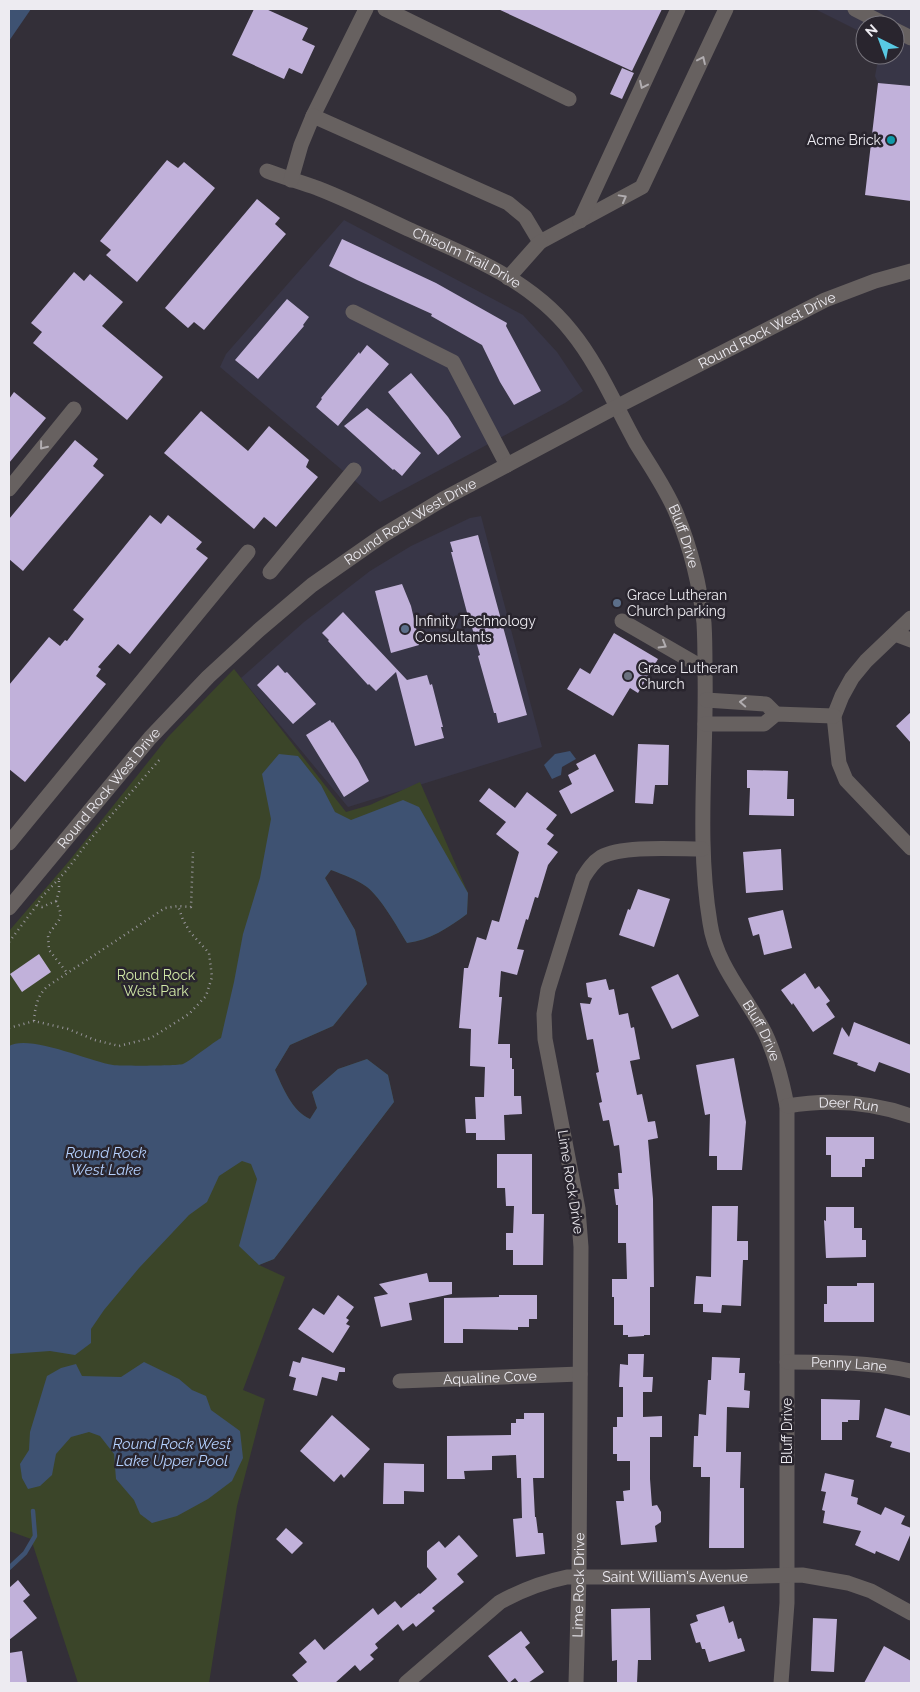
<svg xmlns="http://www.w3.org/2000/svg" width="920" height="1692" viewBox="0 0 920 1692" font-family="Raleway,sans-serif">
<style>
.commercial{fill:#383647}
.green{fill:#3b4529}
.water{fill:#3e5272}
.lines{fill:none;stroke-linecap:round;stroke-linejoin:round}
.stream{stroke:#3e5272;stroke-width:4.5}
.building{fill:#c1b1da}
.path{stroke:#99969d;stroke-width:2.5;stroke-dasharray:1 4;stroke-linecap:butt}
.minor{stroke:#676160;stroke-width:15}
.oneway{stroke:#b1adb0}
.culture-dot{fill:#0f9aa8;stroke:#29252e;stroke-width:2}
.service-dot{fill:#5c6f8a;stroke:#29252e;stroke-width:2}
.worship-dot{fill:#6b7280;stroke:#29252e;stroke-width:2}
.labels{text-anchor:middle;dominant-baseline:central;stroke-width:5;stroke-linejoin:round;paint-order:stroke}
.poi-label{font-size:14px;fill:#edebf1;stroke:#29252e;text-anchor:start}
.street-label{font-size:14px;fill:#edebf1;stroke:#29252e}
.park-label{font-size:14px;fill:#d1e8a7;stroke:#29252e}
.water-label{font-size:15px;font-style:italic;fill:#b5d1ff;stroke:#29252e}
</style>
<rect width="100%" height="100%" fill="#332f38"/>
<path class="commercial" d="M815,9H911V86L878,83L875,76L879,55H895V25H865V34Z
M344,220L523,315L557,352L583,391L565,403L380,502L220,367L226,354Z
M481,516L542,747L348,807L241,678L304,622L370,571L411,546L470,518Z"/>
<path class="green" d="M234,669L346,812L370,805L420,782L468,893L467,914C448,928 430,940 407,943C398,928 381,898 367,887C356,879 344,875 331,870L325,878L355,930L367,984L333,1026L290,1045L275,1070C283,1088 292,1111 310,1119L317,1108L312,1092L338,1069L367,1059L388,1075L394,1102L274,1259L259,1265L285,1277L243,1390L265,1399L237,1506L209,1683H78L31,1539L9,1531V931L69,861L168,737Z"/>
<path class="water" d="M9,9H31L9,41Z
M570,751L576,759L562,767L561,775L552,779L544,765L555,754Z
M279,754L298,756L321,785L335,812L351,820L403,800L419,807L468,893L467,914C448,928 430,940 407,943C398,928 381,898 367,887C356,879 344,875 331,870L325,878L355,930L367,984L333,1026L290,1045L275,1070C283,1088 292,1111 310,1119L317,1108L312,1092L338,1069L367,1059L388,1075L394,1102L274,1259L259,1265L239,1246L257,1179L251,1164L242,1161L219,1176L207,1202L189,1215L139,1268L104,1310L91,1329V1343L75,1355L50,1351L9,1354V1046C29,1034 89,1061 113,1065C120,1066 177,1066 183,1064C190,1061 212,1043 221,1038L234,982L243,934L260,878L271,819L262,774Z
M144,1362L179,1379L192,1390L206,1396L211,1410L240,1431L243,1458L232,1481L208,1499L177,1516L152,1523L140,1514L134,1500L116,1479L114,1454L100,1436L89,1432L71,1437L56,1454L52,1475L40,1486L28,1489L22,1478L20,1464L29,1450L30,1432L47,1376L61,1368L76,1364L82,1376L121,1377Z"/>
<g class="lines">
<path class="stream" d="M9,1568L25,1553L35,1536L33,1511"/>
</g>
<path class="building" d="M254,9H266L308,28L302,40L315,46L302,74L289,68L284,79L232,55Z
M498,9H662L632,71Z
M622,68L634,73L622,99L610,94Z
M878,83L911,86V201L865,195Z
M167,160L178,168L184,162L215,188L137,282L106,255L111,250L100,241Z
M257,199L280,218L275,224L286,234L204,330L194,322L188,328L165,308Z
M342,239L436,283L507,323L506,326L541,391L514,405L500,382L482,345L431,316L432,314L357,280L329,266Z
M74,272L84,281L90,274L123,302L102,326L163,377L127,420L33,343L42,332L31,323Z
M287,299L309,317L303,325L304,326L258,379L235,360Z
M367,345L389,364L338,426L316,407L322,399L321,398L359,352L360,354Z
M411,373L448,417L461,437L438,455L388,392Z
M14,392L46,418L9,463V399Z
M367,408L421,453L402,476L394,469L393,470L344,426Z
M201,411L248,451L269,426L309,460L306,467L318,477L276,527L264,517L254,529L164,453Z
M75,440L98,459L93,466L104,475L23,571L9,559V519Z
M150,515L161,524L168,515L202,542L196,549L208,558L130,654L118,644L98,667L101,669L96,676L106,684L25,782L9,769V685L49,637L60,646L65,640L67,641L84,619L73,610Z
M478,535L527,715L498,723L496,713H494L478,656L480,655L471,624H470L451,552H453L450,542Z
M402,584L411,606L418,636H417L419,645L391,653L375,591Z
M343,612L407,680L427,675L430,685L432,684L443,727H441L444,738L415,746L396,672L376,691L369,684L368,685L328,641L329,640L322,633Z
M614,633L658,659L638,693L630,688L613,716L567,689L580,668L590,674Z
M278,665L285,673L287,672L316,704L293,724L257,685Z
M911,712V743L896,726Z
M330,720L332,723L333,722L358,760L369,781L344,797L306,735Z
M638,744L669,745L668,785H655L653,804L635,803Z
M595,754L614,791L571,814L559,791L572,784L568,775L579,769L576,764Z
M747,770L788,771L787,799H794V816L749,815L750,788H747Z
M489,788L515,808L527,792L557,815L546,829L554,835L547,844L558,852L548,865L538,898L535,897L528,920L526,919L517,949L524,950L517,975L501,971L499,997H502L498,1044H510V1058H512V1069H514V1096H521L522,1114L504,1115L505,1140H476V1133H466L465,1119H476L475,1097H484L485,1067L470,1066L471,1029L459,1028L464,968H468L477,937L486,940L492,920L499,922L519,852L496,834L506,822L479,801Z
M781,849L783,890L746,893L743,852Z
M638,889L670,899L654,947L619,935L628,909L630,910Z
M783,910L792,948L764,955L759,934L753,936L748,918Z
M39,954L51,972L22,992L10,974Z
M805,973L815,989L819,986L830,1001L826,1004L835,1017L813,1032L793,1003L792,1005L781,990Z
M678,974L699,1016L672,1029L651,987Z
M606,979L609,990L614,989L619,1015L628,1013L631,1028L634,1027L640,1059L630,1061L637,1095L642,1094L648,1122L655,1121L658,1138L648,1140L653,1199L654,1287H650V1335H644V1336L628,1337V1335H623V1325H614V1297H612V1279H627L626,1243H618V1205H616L614,1189H619L618,1173H622L619,1145L614,1146L609,1120L603,1121L599,1103L602,1102L596,1073L599,1072L593,1039L587,1040L580,1003L590,1004L592,998L588,997L586,983Z
M854,1022L911,1045V1074L879,1062L875,1072L857,1065L858,1063L833,1054L842,1027L849,1037Z
M734,1058L746,1122L742,1170H717V1156H709L710,1114L705,1115L696,1065Z
M826,1137H874V1159H865V1167H862V1177H831V1155H826Z
M497,1154H532V1214H544L543,1265H513V1250H506V1233H513L514,1206H506L505,1188H497Z
M712,1206H738L737,1241H748V1260H743L741,1306L722,1305L721,1313L703,1312V1304H694L696,1276L711,1277Z
M826,1207H854V1228H862V1240H866V1257L826,1258L824,1220L826,1221Z
M427,1273L429,1282H452V1294L409,1303L412,1320L381,1327L374,1297L388,1294L379,1284Z
M857,1283H874V1322H824V1304H827V1286H857Z
M338,1295L354,1307L346,1318L349,1320L346,1324L350,1326L333,1353L298,1329L313,1308L324,1315Z
M499,1295H537V1319H529V1327H518V1330L463,1329V1343H444V1298L499,1297Z
M628,1354H644L643,1377H653L652,1392H643V1417L662,1416V1437H650V1479L652,1506L657,1505L661,1512V1522L655,1526L657,1542L621,1545L616,1501H624L623,1491L630,1490V1461H617V1454H613V1427H617V1417H623V1387H619L620,1364L628,1365Z
M302,1357L345,1368V1372H339L337,1381L322,1377L317,1396L293,1390L296,1378L289,1376L293,1361L300,1363Z
M712,1357L740,1358L739,1373H745L744,1390L750,1391L749,1408L727,1407L726,1452H741L740,1488H744V1548H709L710,1477H701V1467H693L694,1436H698L699,1414L706,1415L708,1380H711Z
M821,1399L860,1400L859,1420H848V1422H842V1440H821Z
M885,1408L911,1416V1453L890,1447L892,1442L876,1437Z
M524,1413H544V1478H533L535,1517H536L538,1533H543L545,1554L516,1557L513,1519L522,1518L521,1478H517L516,1455L492,1456V1470L464,1471L465,1479H447V1436L511,1435V1423H516V1419H524Z
M332,1415L370,1449L344,1478L341,1474L334,1482L300,1451Z
M384,1463L424,1464V1492L404,1491V1504H383Z
M825,1473L854,1480L851,1496L858,1498L857,1504L881,1515L885,1507L905,1516L901,1524L911,1528V1533L899,1561L876,1551L875,1554L855,1545L861,1531L823,1523L825,1511L822,1510L826,1492L821,1491Z
M286,1528L303,1543L292,1554L276,1539Z
M459,1535L478,1556L457,1574L464,1582L432,1608L435,1611L416,1627L413,1623L403,1631L398,1624L375,1644L378,1648L370,1655L374,1659L360,1671L355,1665L335,1683H299L292,1675L307,1662L299,1653L315,1639L324,1650L373,1608L378,1615L395,1601L401,1608L419,1593L420,1594L437,1579L427,1567V1551L439,1541L445,1548Z
M18,1580L30,1595L23,1601L37,1618L9,1640V1588Z
M724,1606L729,1623L733,1621L738,1639L741,1638L745,1651L709,1662L705,1649H702L700,1642L696,1643L690,1624L698,1621L696,1615Z
M650,1608L651,1660H638L637,1683H617V1660L612,1661L611,1609Z
M813,1618L837,1619L834,1672L811,1671Z
M521,1631L530,1643L525,1647L544,1672L528,1683H519L515,1678L509,1683L488,1656Z
M884,1646L911,1661V1683H864Z
M22,1651L27,1683H9V1653Z"/>
<g class="lines">
<path class="path" d="M56,901L61,914L59,920L48,935L49,950L68,974
M37,905L42,907L56,901L59,892V879
M9,942L37,905L42,897L66,871L88,842L161,758
M34,1021C35,1008 37,995 48,986L165,908L178,906L191,907L193,852
M9,1028L34,1021L68,1029L95,1040L119,1046L151,1038L189,1014L206,996L212,977L209,953L190,932L183,920L178,906"/>
<g class="minor">
<path d="M385,9L569,99"/>
<path d="M855,9L886,25"/>
<path d="M895,30L911,38"/>
<path d="M313,116L366,9"/>
<path id="s1" d="M267,171C283,177 300,182 317,188C348,200 378,215 408,229C467,255 530,279 571,331C598,364 615,405 636,443C650,466 667,490 677,515C691,549 700,586 704,623C705,639 705,655 705,670C707,754 696,840 710,923C716,965 746,996 765,1033C776,1056 782,1080 787,1106V1603L781,1683"/>
<path d="M291,180L301,145L313,116L508,203L525,217L540,242L642,187L726,9"/>
<path d="M580,221L678,9"/>
<path d="M508,278L540,242"/>
<path d="M353,312L453,362L507,465"/>
<path d="M9,489L74,409"/>
<path d="M270,572L354,470"/>
<path d="M911,618L866,661L852,678L842,696L834,716L839,763L846,780L911,848"/>
<path d="M622,621L705,669"/>
<path d="M895,634L911,640"/>
<path d="M706,700L766,704L776,714"/>
<path d="M705,724H764L776,714L834,716"/>
<path d="M9,843L248,552"/>
<path id="s2" d="M9,908L150,738L208,677L259,630L312,585L382,536L445,498L616,407L825,300L875,281L911,271"/>
<path id="s3" d="M787,1106C829,1099 871,1102 911,1116"/>
<path id="s4" d="M787,1362C828,1362 871,1362 911,1371"/>
<path id="s5" d="M400,1381L580,1374"/>
<path id="s6" d="M406,1683L500,1602C522,1590 543,1582 567,1577H726L802,1575L848,1583L871,1591L911,1613"/>
<path id="s7" d="M576,1683L579,1576L581,1247L578,1209L545,1039L544,1014L548,990L583,878C588,870 593,862 601,857C623,845 676,849 702,849"/>
</g>
</g>
<defs><path id="oneway-chevron" d="M-2-3.5L2.5 0L-2 3.5" fill="none" stroke-width="1.6" stroke-linecap="round" stroke-linejoin="round" transform="scale(1.25)"/></defs>
<g class="oneway">
<use href="#oneway-chevron" transform="translate(702 60) rotate(-65)"/>
<use href="#oneway-chevron" transform="translate(643 85) rotate(115)"/>
<use href="#oneway-chevron" transform="translate(623 198) rotate(-29)"/>
<use href="#oneway-chevron" transform="translate(43 446) rotate(129)"/>
<use href="#oneway-chevron" transform="translate(663 645) rotate(30)"/>
<use href="#oneway-chevron" transform="translate(743 702) rotate(-177)"/>
</g>
<circle class="culture-dot" cx="891" cy="140" r="5"/>
<g class="service-dot">
<circle cx="617" cy="603" r="5"/>
<circle cx="405" cy="629" r="5"/>
</g>
<circle class="worship-dot" cx="628" cy="676" r="5"/>
<g class="labels">
<g class="poi-label">
<text x="881" y="140" text-anchor="end">Acme Brick</text>
<text x="627" y="595">Grace Lutheran<tspan x="627" dy="16">Church parking</tspan></text>
<text x="415" y="621">Infinity Technology<tspan x="415" dy="16">Consultants</tspan></text>
<text x="638" y="668">Grace Lutheran<tspan x="638" dy="16">Church</tspan></text>
</g>
<g class="street-label">
<text stroke="none"><textPath href="#s1" startOffset="218">Chisolm Trail Drive</textPath></text>
<text stroke="none"><textPath href="#s2" startOffset="966">Round Rock West Drive</textPath></text>
<text stroke="none"><textPath href="#s2" startOffset="561">Round Rock West Drive</textPath></text>
<text stroke="none"><textPath href="#s1" startOffset="582">Bluff Drive</textPath></text>
<text stroke="none"><textPath href="#s2" startOffset="156">Round Rock West Drive</textPath></text>
<text stroke="none"><textPath href="#s1" startOffset="1092">Bluff Drive</textPath></text>
<text stroke="none"><textPath href="#s3" startOffset="62">Deer Run</textPath></text>
<text transform="translate(571 1182) rotate(81)">Lime Rock Drive</text>
<text stroke="none"><textPath href="#s4" startOffset="62">Penny Lane</textPath></text>
<text stroke="none"><textPath href="#s5" startOffset="90">Aqualine Cove</textPath></text>
<text transform="translate(787 1431) rotate(-90)">Bluff Drive</text>
<text stroke="none"><textPath href="#s6" startOffset="304">Saint William's Avenue</textPath></text>
<text stroke="none"><textPath href="#s7" startOffset="98">Lime Rock Drive</textPath></text>
</g>
<g class="park-label">
<text x="156" y="975">Round Rock<tspan x="156" dy="16">West Park</tspan></text>
</g>
<g class="water-label">
<text x="106" y="1153">Round Rock<tspan x="106" dy="17">West Lake</tspan></text>
<text x="172" y="1444">Round Rock West<tspan x="172" dy="17">Lake Upper Pool</tspan></text>
</g>
</g>
<rect width="920" height="1692" fill="none" stroke="#edebf1" stroke-width="20"/>
<g transform="translate(880 40) rotate(318)"><circle r="24" fill="#29252e" stroke="#77747c"/>
<path d="M0-4L9 19L0 12L-9 19Z" fill="#58c9e3"/>
<text y="-8" font-size="14" font-weight="bold" text-anchor="middle" fill="#edebf1">N</text>
</g>
</svg>
